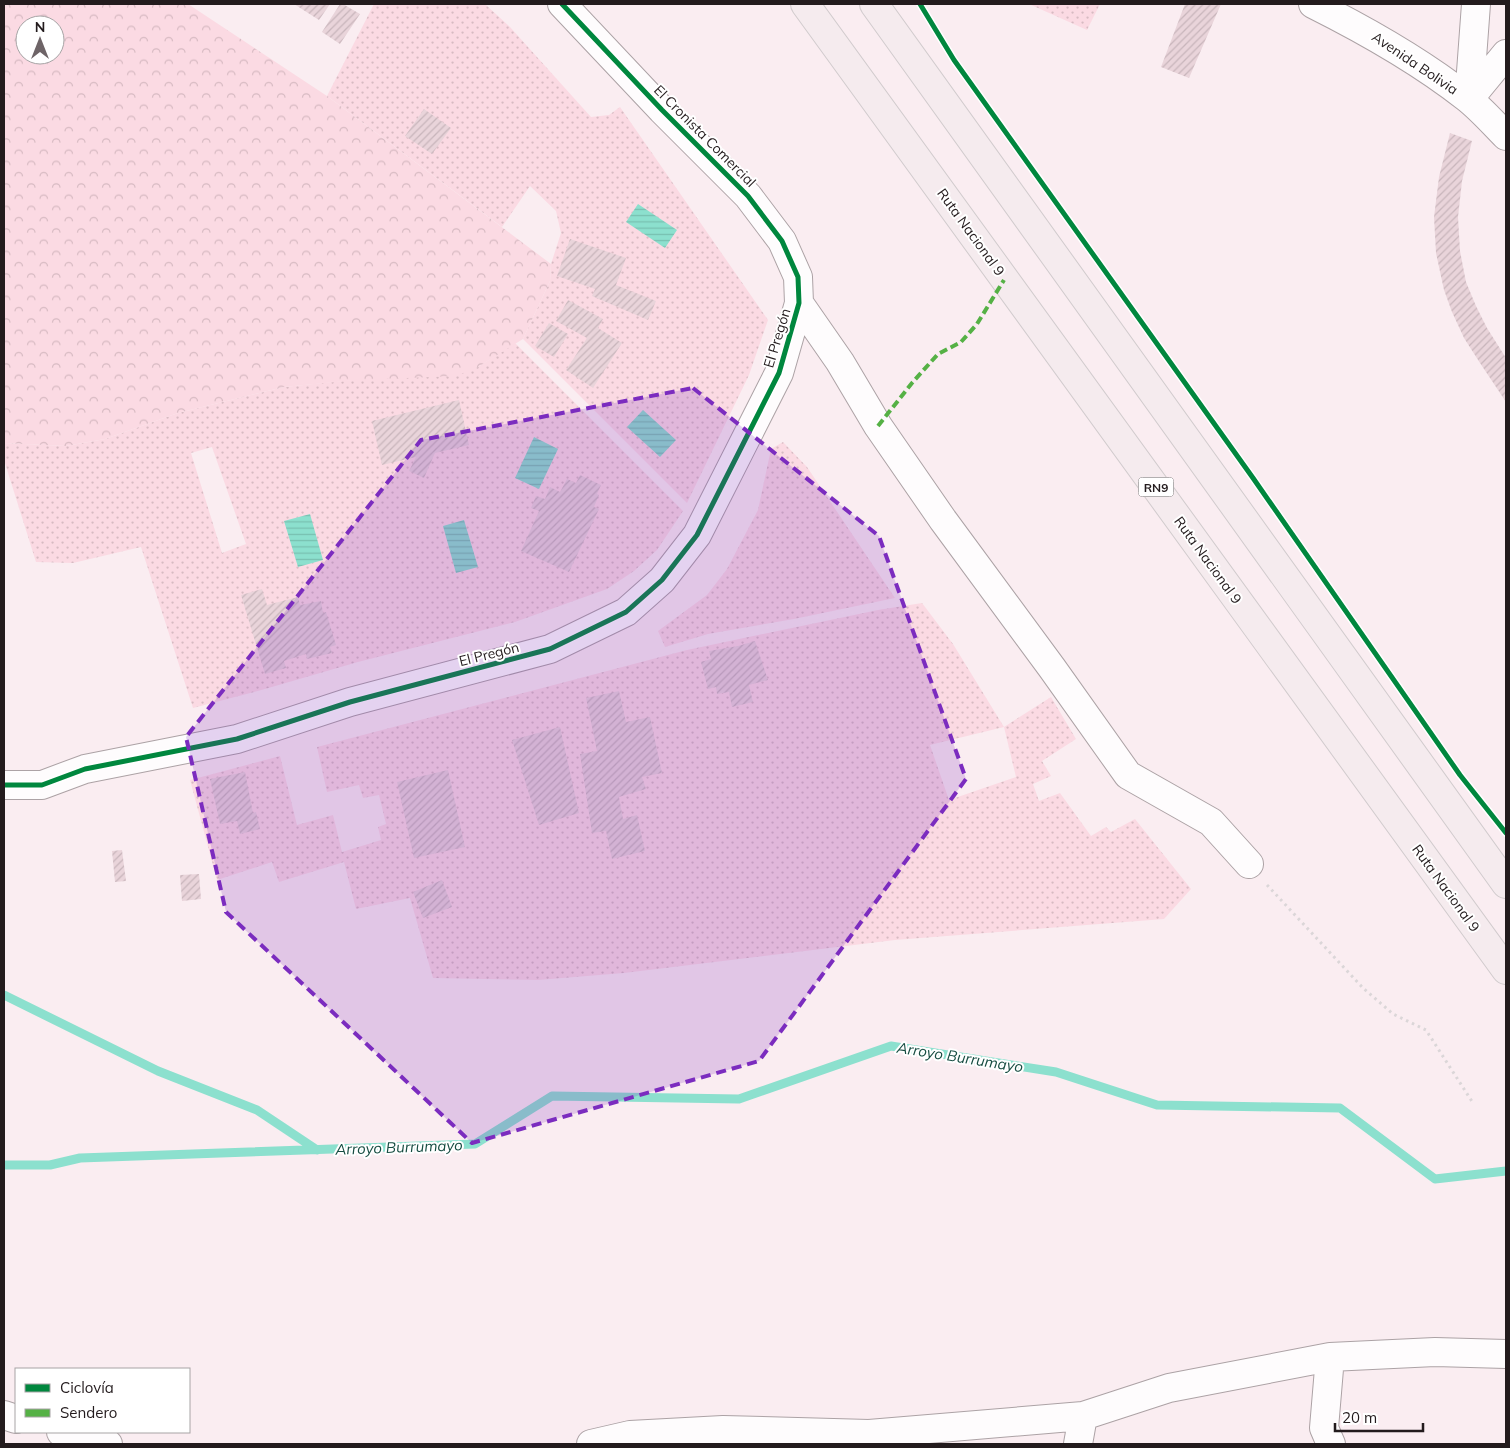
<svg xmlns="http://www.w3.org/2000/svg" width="1510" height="1448" viewBox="0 0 1510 1448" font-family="Mulish,sans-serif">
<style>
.green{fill:url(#green-dots);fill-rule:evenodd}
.forest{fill:url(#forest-crowns);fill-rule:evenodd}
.water{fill:url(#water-rules)}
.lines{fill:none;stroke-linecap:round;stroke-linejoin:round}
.stream{stroke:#8ce0ce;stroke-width:9}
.building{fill:url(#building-hatch)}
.minor-casing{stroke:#aca2a5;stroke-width:30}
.highway-casing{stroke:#d1cbcd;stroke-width:30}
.path{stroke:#dbd6d8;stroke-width:3;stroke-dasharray:2.5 4;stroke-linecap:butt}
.minor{stroke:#fefcfd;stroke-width:28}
.highway{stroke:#f5ebee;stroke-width:28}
.quiet{stroke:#55b145;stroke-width:4;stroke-dasharray:8 4;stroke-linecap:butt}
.cycleway-casing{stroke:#fff;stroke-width:8}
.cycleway{stroke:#00873e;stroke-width:5}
.marked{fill:#7b2cbf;fill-opacity:0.2;stroke:#7b2cbf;stroke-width:4;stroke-dasharray:10 6;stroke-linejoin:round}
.labels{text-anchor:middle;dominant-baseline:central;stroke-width:4;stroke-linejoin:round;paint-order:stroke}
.shield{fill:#fff;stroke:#655f61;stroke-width:1}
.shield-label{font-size:12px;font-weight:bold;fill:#231b1d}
.street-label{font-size:14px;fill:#231b1d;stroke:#fff}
.water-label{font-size:15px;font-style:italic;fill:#164c41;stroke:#fff}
</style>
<defs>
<pattern id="green-dots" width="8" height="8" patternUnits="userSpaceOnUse" patternTransform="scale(1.25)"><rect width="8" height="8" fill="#fbdae3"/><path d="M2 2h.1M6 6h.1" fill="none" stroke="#d7bac2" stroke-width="1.8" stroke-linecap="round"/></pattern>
<pattern id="forest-crowns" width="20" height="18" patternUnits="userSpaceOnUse" patternTransform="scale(1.25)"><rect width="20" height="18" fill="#fbdae3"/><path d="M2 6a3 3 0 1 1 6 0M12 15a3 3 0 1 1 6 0" fill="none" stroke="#d7bac2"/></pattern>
<pattern id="water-rules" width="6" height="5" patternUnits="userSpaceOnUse" patternTransform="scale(1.25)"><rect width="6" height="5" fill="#8ce0ce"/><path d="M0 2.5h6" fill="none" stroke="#78c0b0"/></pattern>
<pattern id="building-hatch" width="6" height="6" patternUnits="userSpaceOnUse" patternTransform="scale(1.25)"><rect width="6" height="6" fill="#e9d4da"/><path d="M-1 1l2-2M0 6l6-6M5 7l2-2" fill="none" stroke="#c8b5bb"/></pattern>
</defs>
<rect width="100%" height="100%" fill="#faedf1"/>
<path class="green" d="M374,4H485L510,27L591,117L609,115L620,107L768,320L749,375L687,503L523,339L550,281L551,264L561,233L556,211L530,186L502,227L327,96Z
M1029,4H1100L1087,30Z
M515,343L683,511L657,550L634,571L607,589L515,622L358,662L265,689L193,708L141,547L73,563L36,562L4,460V443L66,446L105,439L178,413L284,387L478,367ZM212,447L246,544L222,553L191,453Z
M783,442L807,467L895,598L794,619L708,634L665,647L658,631L707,595L727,569L758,510L771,449Z
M922,603L953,644L1004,727L1051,697L1076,739L1042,761L1051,776L1033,784L1039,801L1060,793L1091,836L1106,827L1111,832L1135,819L1191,889L1164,919L895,940L624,973L538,980L433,978L410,898L356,909L344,862L279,882L272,862L217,880L190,780L280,756L297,825L333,815L342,852L381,840L378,827L386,824L379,795L363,798L359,785L327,792L317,747L687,650L878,610ZM1004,727L1016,777L949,800L930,745Z"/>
<path class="forest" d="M4,4H188L327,96L551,264L550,281L523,339L478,367L456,376L357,380L284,387L178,413L105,439L66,446L4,443ZM25,25H55V55H25Z"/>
<path class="water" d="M638,204L677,230L665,248L626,222Z
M643,410L676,440L660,457L627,427Z
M534,437L558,449L539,489L515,478Z
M310,514L323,560L298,567L284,521Z
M464,520L478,567L456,573L443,526Z"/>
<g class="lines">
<path class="stream" d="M4,995L158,1071L257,1110L317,1150
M4,1165H50L80,1158L475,1144L552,1096L739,1099L891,1046L1056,1072L1157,1105L1340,1108L1435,1179L1506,1171"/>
</g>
<path class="building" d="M294,4H330L319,20Z
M340,4H343L360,14L340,44L322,32Z
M1185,4H1221L1189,78L1161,67Z
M424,109L451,128L432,154L405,136Z
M1450,133L1472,141L1462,181L1458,217L1460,251L1466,282L1476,306L1487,328L1506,358V402L1480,363L1464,338L1452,312L1444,290L1436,253L1434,217L1439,177Z
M570,239L626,258L616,285L656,301L648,320L592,296L595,289L557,276Z
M568,300L603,319L598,328L622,343L593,388L566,370L587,338L556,321Z
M549,323L568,334L554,357L535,346Z
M459,400L469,445L435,453L424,478L409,471L416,457L382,465L372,421Z
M580,475L601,485L597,494L599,495L594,507L599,509L569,572L521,551L539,511L531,508L536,496L545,499L550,487L560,492L567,479L576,483Z
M262,589L267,605L298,597L300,605L321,601L323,613L326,612L336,645L330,647L332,653L307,659L306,654L284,661L286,668L265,674L241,595Z
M755,641L768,680L749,685L753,702L732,707L729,692L717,694L716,687L708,689L701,662L711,659L709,651L738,646Z
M619,691L626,722L650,717L662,773L642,777L646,789L619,797L623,819L637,815L645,851L612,859L606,831L592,833L580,754L597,751L586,698Z
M560,727L579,813L539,825L512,740Z
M448,770L465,847L414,858L397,782Z
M245,772L253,813L256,812L260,829L240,834L237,821L220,824L210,779Z
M122,850L126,881L115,882L112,851Z
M199,874L201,899L182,901L180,875Z
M442,880L452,907L423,918L413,892Z"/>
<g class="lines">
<g class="minor-casing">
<path id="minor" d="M1313,4C1367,31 1420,61 1467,98C1481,109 1494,124 1506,136
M1469,99L1476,4
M1469,99L1506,54
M799,303L840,362L878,426L943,520L1052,668L1128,775L1211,822L1249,864
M4,785H42L85,769L237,739L350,702L550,649L626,612L662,580L697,535L779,373L799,303L798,277L782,241L748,196L662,110L562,4
M1330,1357L1324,1428L1331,1444
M4,1415L16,1419
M61,1432L108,1444
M591,1444L630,1435L723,1430L869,1434L1083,1416L1169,1388L1330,1357L1435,1352L1506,1354
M1078,1444L1083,1416"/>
</g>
<g class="highway-casing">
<path id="highway" d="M805,4L1506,970
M874,4L1506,884"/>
</g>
<path class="path" d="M1267,885L1363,988L1393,1014L1426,1030L1473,1103"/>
<use href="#minor" class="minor"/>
<use href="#highway" class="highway"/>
<path class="quiet" d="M878,426L912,383L938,354L961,342L977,324L1004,280"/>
<g class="cycleway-casing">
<path id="cycleway" d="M920,4L954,60L1253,478L1460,775L1506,833
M4,785H42L85,769L237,739L350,702L550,649L626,612L662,580L697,535L779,373L799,303L798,277L782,241L748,196L662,110L562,4"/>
</g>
<use href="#cycleway" class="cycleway"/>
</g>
<path class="marked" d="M693,388L879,536L966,779L759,1061L472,1143L226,912L186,737L421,440Z"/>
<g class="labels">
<rect class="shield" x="1138.5" y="477.5" width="35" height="19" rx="4"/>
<g class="shield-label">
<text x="1156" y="487">RN9</text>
</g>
<g class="street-label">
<text transform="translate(1415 63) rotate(34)">Avenida Bolivia</text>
<text transform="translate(705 136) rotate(45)">El Cronista Comercial</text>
<text transform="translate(971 232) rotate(54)">Ruta Nacional 9</text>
<text transform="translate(777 338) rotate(-73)">El Pregón</text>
<text transform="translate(1208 560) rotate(54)">Ruta Nacional 9</text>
<text transform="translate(489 654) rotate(-14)">El Pregón</text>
<text transform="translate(1446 888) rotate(54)">Ruta Nacional 9</text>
</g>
<g class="water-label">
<text transform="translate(960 1057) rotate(9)">Arroyo Burrumayo</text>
<text transform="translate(399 1147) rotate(-2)">Arroyo Burrumayo</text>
</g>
</g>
<rect width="1510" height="1448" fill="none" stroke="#231b1d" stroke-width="10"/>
<rect x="15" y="1368" width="175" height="65" fill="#ffffff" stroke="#a7a4a5"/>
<rect x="25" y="1384" width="25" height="8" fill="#00873e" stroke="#a7a4a5"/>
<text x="60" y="1393" font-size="15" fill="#231b1d">Ciclovía</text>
<rect x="25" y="1409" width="25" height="8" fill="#55b145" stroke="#a7a4a5"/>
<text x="60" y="1418" font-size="15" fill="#231b1d">Sendero</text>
<g transform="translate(40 40)"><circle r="24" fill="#ffffff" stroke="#a7a4a5"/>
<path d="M0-4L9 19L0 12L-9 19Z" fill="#6e6467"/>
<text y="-8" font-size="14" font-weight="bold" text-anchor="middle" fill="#231b1d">N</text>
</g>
<path d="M1335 1423v8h88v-8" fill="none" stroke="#231b1d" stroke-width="2.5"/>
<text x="1342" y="1423" font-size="15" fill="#231b1d" stroke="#ffffff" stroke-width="4" paint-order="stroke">20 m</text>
</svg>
